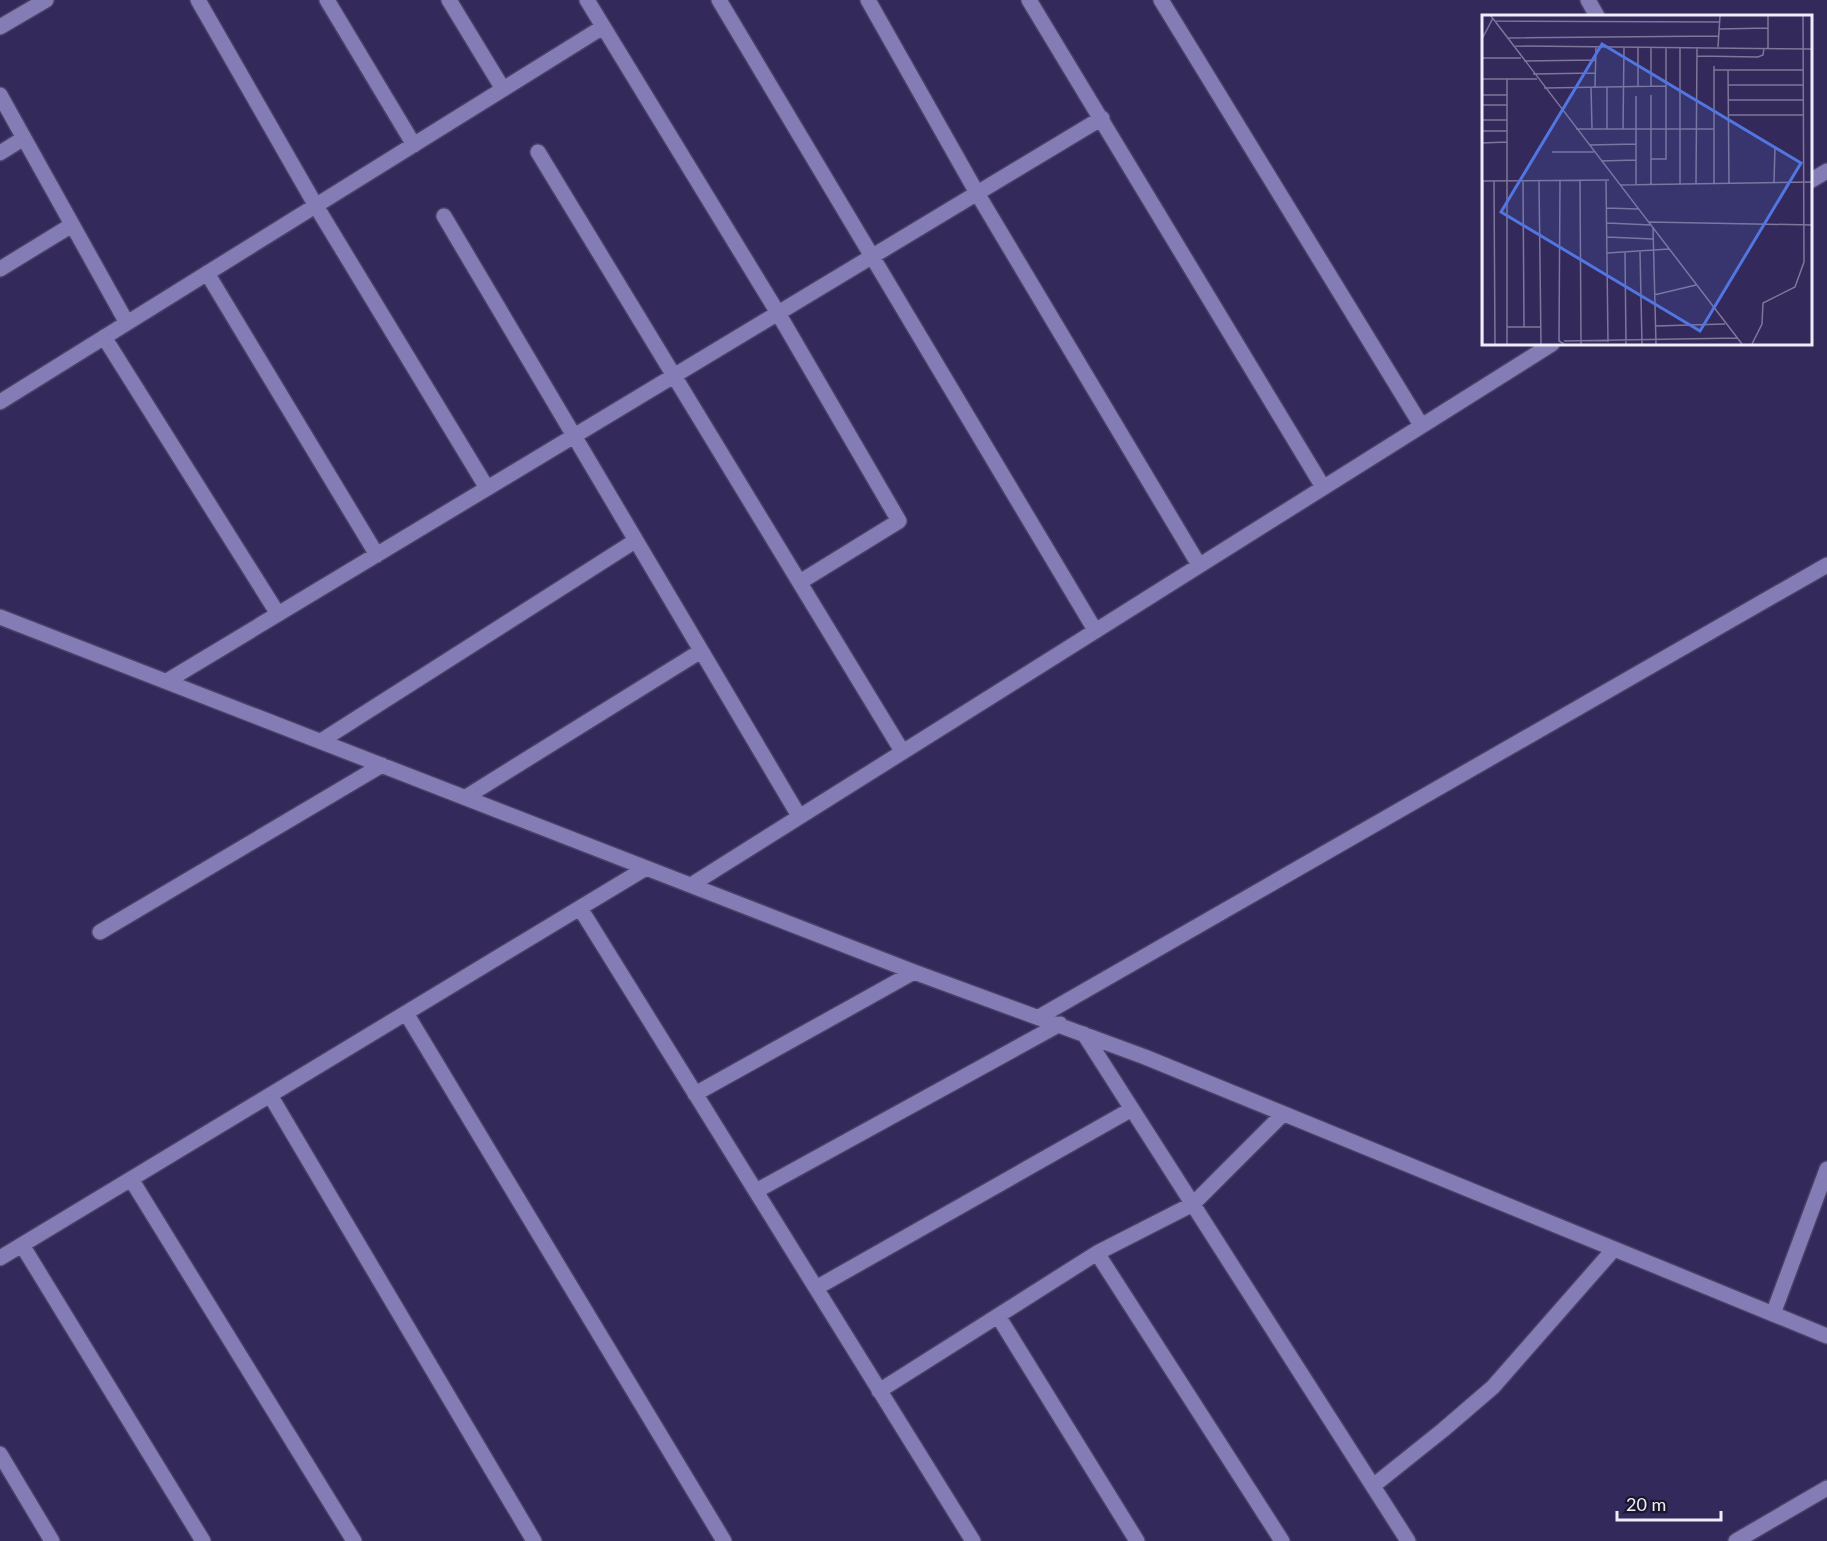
<svg xmlns="http://www.w3.org/2000/svg" width="1827" height="1541" viewBox="0 0 1827 1541" font-family="Lato,sans-serif">
<style>
.lines{fill:none;stroke-linecap:round;stroke-linejoin:round}
.lane-casing{stroke:#4a4067;stroke-width:18}
.street-casing{stroke:#4a4067;stroke-width:18}
.lane{stroke:#847cb5;stroke-width:15}
.street{stroke:#847cb5;stroke-width:15}
.inset-road{fill:none;stroke:#7e779b;stroke-width:1.5}
.view{fill:#5176e0;fill-opacity:0.15;stroke:#5176e0;stroke-width:3}
.inset-edge{fill:none;stroke:#eeedfa;stroke-width:3}
</style>
<rect width="100%" height="100%" fill="#33295b"/>
<g class="lines">
<g class="lane-casing">
<path id="lane" d="M1773,1314L1827,1169"/>
</g>
<g class="street-casing">
<path id="street" d="M198,0L316,206L487,488
M327,0L414,145
M449,0L503,89
M587,0L778,313L899,521L800,582
M719,0L1095,630
M868,0L977,193L1199,565
M1029,0L1323,487
M1161,0L1421,425
M1588,0L1597,16
M0,27L46,0
M0,95L127,323
M538,152L902,751
M0,153L24,138
M1810,181L1827,171
M444,216L799,816
M0,269L72,225
M207,273L377,555
M104,337L278,614
M0,402L603,27
M0,617L914,972L1145,1057L1827,1336
M167,681L1102,118
M321,741L635,541
M466,797L701,651
M691,885L1552,344
M580,908L973,1541
M100,932L382,765
M406,1013L724,1541
M1039,1017L1827,565
M1084,1034L1408,1541
M695,1094L914,972
M270,1095L534,1541
M131,1179L354,1541
M756,1191L1060,1024
M22,1245L203,1541
M1097,1253L1282,1541
M0,1258L646,868
M816,1288L1132,1109
M998,1316L1137,1541
M879,1391L1097,1253L1193,1204L1283,1114
M0,1454L52,1541
M1373,1486L1443,1430L1493,1387L1614,1249
M1736,1541L1827,1488"/>
</g>
<use href="#lane" class="lane"/>
<use href="#street" class="street"/>
</g>
<g transform="translate(1482 15)">
<rect width="330" height="330" fill="#33295b"/>
<path class="inset-road" d="M9,1L260,329M12,6L238,7M237,14L286,13M25,23L237,21M0,24L11,3M31,31L330,34M169,32V71M236,32L238,1M286,33V1M215,41L276,42L281,40L282,33M0,43H39M42,46L114,45M232,51V168M232,55H321M246,55L247,168M51,59L113,58M0,64H55M25,64V329M246,70H321M109,72L110,114M113,72L114,32M125,72V114M156,72V32M62,73L184,71M0,80H25M169,80V170M247,85H321M0,90H25M247,100H321M0,105H25M94,114H232M141,114L142,32M0,116H25M0,128L25,127M107,130L154,129M70,137H112M169,144H184V33M119,146L154,145M124,165L126,327M0,166L127,165M1,166V329M12,166L13,329M41,166L42,312M57,166L59,329M78,166L77,326L82,329M98,166L99,329M292,167L293,132M198,169V33M214,169L215,32M138,170L330,167M154,170V81M124,193L156,194M167,207L330,210M125,208L169,210M171,213L174,329M125,222L171,224M143,237L144,329M158,237L160,329M125,238L187,234M172,280L214,270M173,311L243,309M25,312H59M82,326L255,323M270,329L280,309L281,288L313,272L322,247L321,1"/>
<path class="view" d="M120,29L319,148L218,316L19,197Z"/>
<rect width="330" height="330" class="inset-edge"/>
</g>
<path d="M1617 1511v9h104v-9" fill="none" stroke="#eeedfa" stroke-width="3"/>
<text x="1626" y="1511" font-size="18" fill="#eeedfa" stroke="#1a172d" stroke-width="4.5" paint-order="stroke">20 m</text>
</svg>
